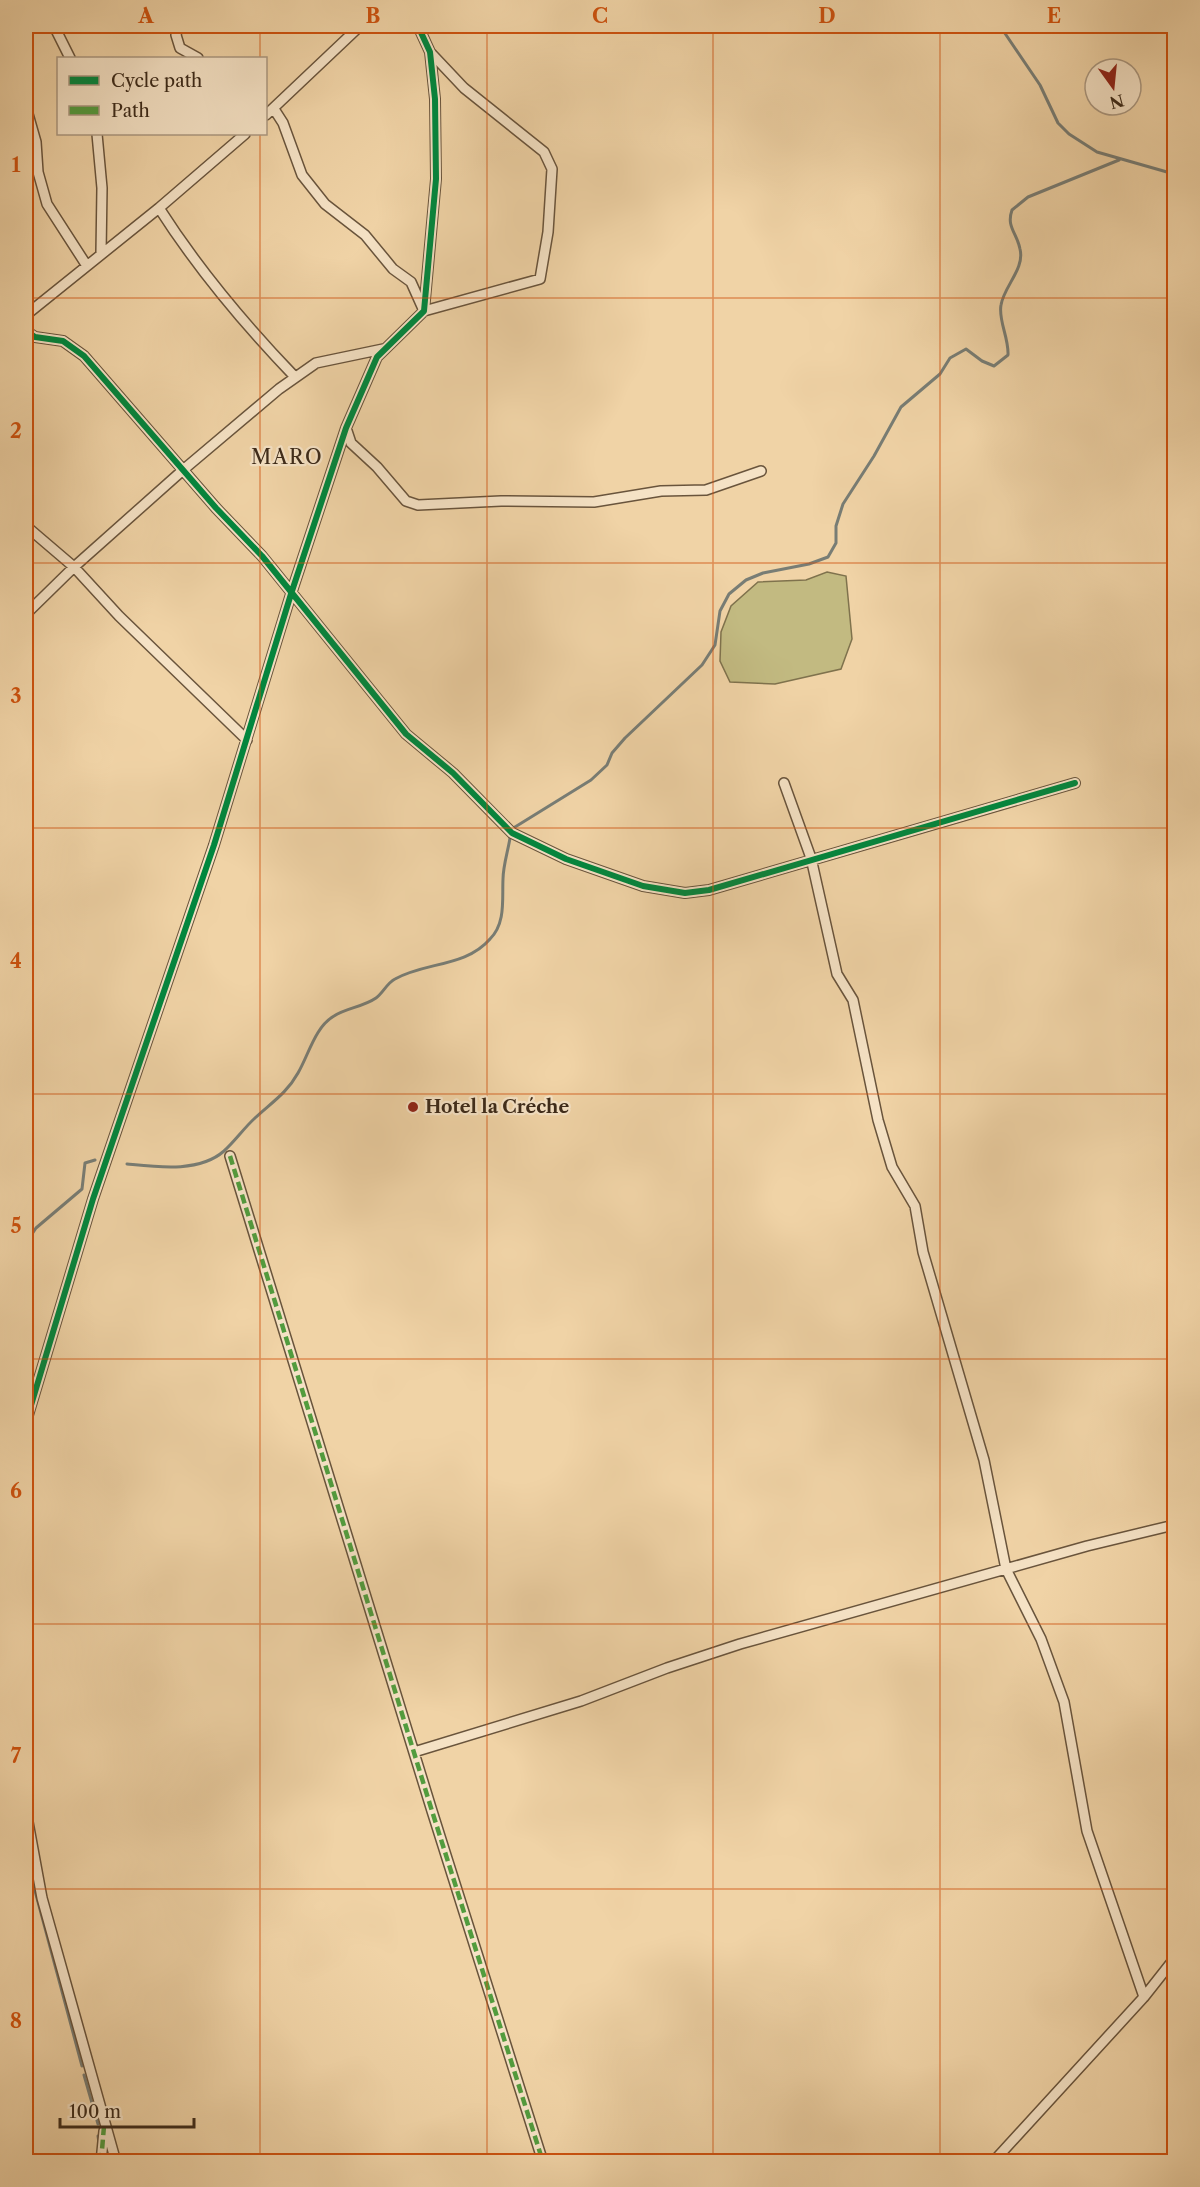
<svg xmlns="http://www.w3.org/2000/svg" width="1200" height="2187" viewBox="0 0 1200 2187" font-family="'Libre Caslon Text',serif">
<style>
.green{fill:#c2ba81;stroke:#7f724d;stroke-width:1.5}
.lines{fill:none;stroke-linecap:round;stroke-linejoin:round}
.stream{stroke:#787d75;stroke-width:3}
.minor-casing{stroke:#69543c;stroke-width:12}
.minor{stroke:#f5e2c5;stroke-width:9}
.quiet{stroke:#529c3e;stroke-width:4.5;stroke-dasharray:9 4.5;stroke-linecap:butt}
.cycleway-casing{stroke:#f5e2c5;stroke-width:10}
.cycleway{stroke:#00873e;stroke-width:6}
.grid{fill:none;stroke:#ce520e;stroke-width:1.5;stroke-opacity:0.55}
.poi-dot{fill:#8f2418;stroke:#f5e2c5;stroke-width:2}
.labels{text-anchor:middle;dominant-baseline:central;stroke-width:4.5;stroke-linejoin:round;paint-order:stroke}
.poi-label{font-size:18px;font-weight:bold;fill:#3c2a19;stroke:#f5e2c5;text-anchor:start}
.neighbourhood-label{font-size:20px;letter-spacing:1.5px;fill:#3c2a19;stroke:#f5e2c5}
.neatline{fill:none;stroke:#ce520e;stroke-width:2}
.grid-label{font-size:20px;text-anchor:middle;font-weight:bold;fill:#ce520e}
</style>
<rect width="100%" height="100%" fill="#f0d3a6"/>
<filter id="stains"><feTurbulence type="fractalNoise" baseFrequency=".00333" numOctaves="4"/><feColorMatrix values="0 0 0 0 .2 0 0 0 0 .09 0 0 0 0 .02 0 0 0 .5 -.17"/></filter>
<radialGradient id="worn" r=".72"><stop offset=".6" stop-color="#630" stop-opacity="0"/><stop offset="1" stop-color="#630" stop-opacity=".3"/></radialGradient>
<path class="green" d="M827,572L846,576L852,639L841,669L775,684L730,682L720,661L721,632L731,606L758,582L806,580Z"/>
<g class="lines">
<path class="stream" d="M1000,26L1040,85L1058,123L1069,134L1097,152L1174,174
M515,827L591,780L607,765L612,753L625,738L702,665L715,645L720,611L729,594L746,580L763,573L809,564L828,557L836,543V526L843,504L874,456L901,407L940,374L950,358L966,349L982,361L994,366L1008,355C1009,338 998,320 1001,305C1004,286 1025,269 1020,249C1017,233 1006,227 1012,210L1028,197L1119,160
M127,1164C157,1167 199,1173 224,1151C235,1141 244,1128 255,1118C271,1103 287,1093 298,1073C309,1054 315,1027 334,1016C346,1008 363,1007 376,998C383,993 387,983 395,979C425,962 466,967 490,939C506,923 502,899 503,879C503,866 508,851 510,838
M26,1243L36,1228L82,1189L85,1163L95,1160
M26,1847L29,1865
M30,1872L82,2066
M84,2075L98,2124
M98,2136L99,2143"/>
<g class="minor-casing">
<path id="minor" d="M54,26L70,58
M178,26L176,35L180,48L198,58
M26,107L36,142L38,172L47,204L87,266
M274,109L283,123L302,175L325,204L365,235L393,269L411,282L424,311L540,279L548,232L552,169L544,152L464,88L430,52
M266,115L360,26
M97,134L102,188L101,253
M159,208C198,269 245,325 295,377
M26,315L159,208L245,134
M26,331L35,337L63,341L84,356L216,508L262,556L406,734L453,773L512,833L566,859L643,886L685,893L709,890L1075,783
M346,428L351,443L377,467L406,501L418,505L501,501L594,502L661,491L706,490L761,471
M26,526L74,567L119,616L247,740
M26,614L74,567L183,470L279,389L316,363L383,349
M784,783L811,858L837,974L853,1000L878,1120L892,1167L915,1206L923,1252L984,1460L1006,1569L1041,1639L1064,1702L1087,1831L1144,1997
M230,1156L432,1811L543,2162
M26,1422L93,1199L214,845L291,594L346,428L377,357L424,311L436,179L435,99L430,52L418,26
M414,1752L581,1701L667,1668L740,1644L1087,1546L1174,1525
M26,1811L42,1898L116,2162
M101,2162L104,2131
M993,2162L1144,1997L1174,1959"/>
</g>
<use href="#minor" class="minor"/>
<path class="quiet" d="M230,1156L432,1811L543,2162
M101,2162L104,2126"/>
<g class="cycleway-casing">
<path id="cycleway" d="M26,331L35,337L63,341L84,356L216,508L262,556L406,734L453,773L512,833L566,859L643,886L685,893L709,890L1075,783
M26,1422L93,1199L214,845L291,594L346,428L377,357L424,311L436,179L435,99L430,52L418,26"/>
</g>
<use href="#cycleway" class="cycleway"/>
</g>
<path class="grid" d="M260,26V58M487,26V2162M713,26V2162M940,26V2162M260,134V2162M26,298H1174M26,563H1174M26,828H1174M26,1094H1174M26,1359H1174M26,1624H1174M26,1889H1174"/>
<circle class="poi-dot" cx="413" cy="1107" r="6"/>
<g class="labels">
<g class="poi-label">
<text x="425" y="1107">Hotel la Créche</text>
</g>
<g class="neighbourhood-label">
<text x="287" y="457">MARO</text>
</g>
</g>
<rect width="1200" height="2187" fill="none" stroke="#f0d3a6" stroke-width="66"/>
<rect x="57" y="57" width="210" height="78" fill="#f5e2c5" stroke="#ab9880" stroke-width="1.5"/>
<rect x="69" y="76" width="30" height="9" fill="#00873e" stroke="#ab9880" stroke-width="1.5"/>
<text x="111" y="87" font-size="18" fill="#3c2a19">Cycle path</text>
<rect x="69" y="106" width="30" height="9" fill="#529c3e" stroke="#ab9880" stroke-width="1.5"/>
<text x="111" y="117" font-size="18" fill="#3c2a19">Path</text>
<g transform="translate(1113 87) rotate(165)"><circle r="28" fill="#f5e2c5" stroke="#ab9880" stroke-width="1.5"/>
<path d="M0-4.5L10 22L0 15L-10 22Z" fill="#8f2418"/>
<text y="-9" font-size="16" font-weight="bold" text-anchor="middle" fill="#3c2a19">N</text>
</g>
<path d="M60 2118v9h134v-9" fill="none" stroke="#3c2a19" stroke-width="3"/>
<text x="69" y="2118" font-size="18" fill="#3c2a19" stroke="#f5e2c5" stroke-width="4.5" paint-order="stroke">100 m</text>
<rect x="33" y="33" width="1134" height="2121" class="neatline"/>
<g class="grid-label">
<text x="146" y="23">A</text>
<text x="373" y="23">B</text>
<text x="600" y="23">C</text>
<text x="827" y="23">D</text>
<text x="1054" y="23">E</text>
<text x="16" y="172">1</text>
<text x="16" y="438">2</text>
<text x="16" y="703">3</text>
<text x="16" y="968">4</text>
<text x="16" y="1233">5</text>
<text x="16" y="1498">6</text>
<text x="16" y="1763">7</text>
<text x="16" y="2028">8</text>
</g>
<rect width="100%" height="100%" filter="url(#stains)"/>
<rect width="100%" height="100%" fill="url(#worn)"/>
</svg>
